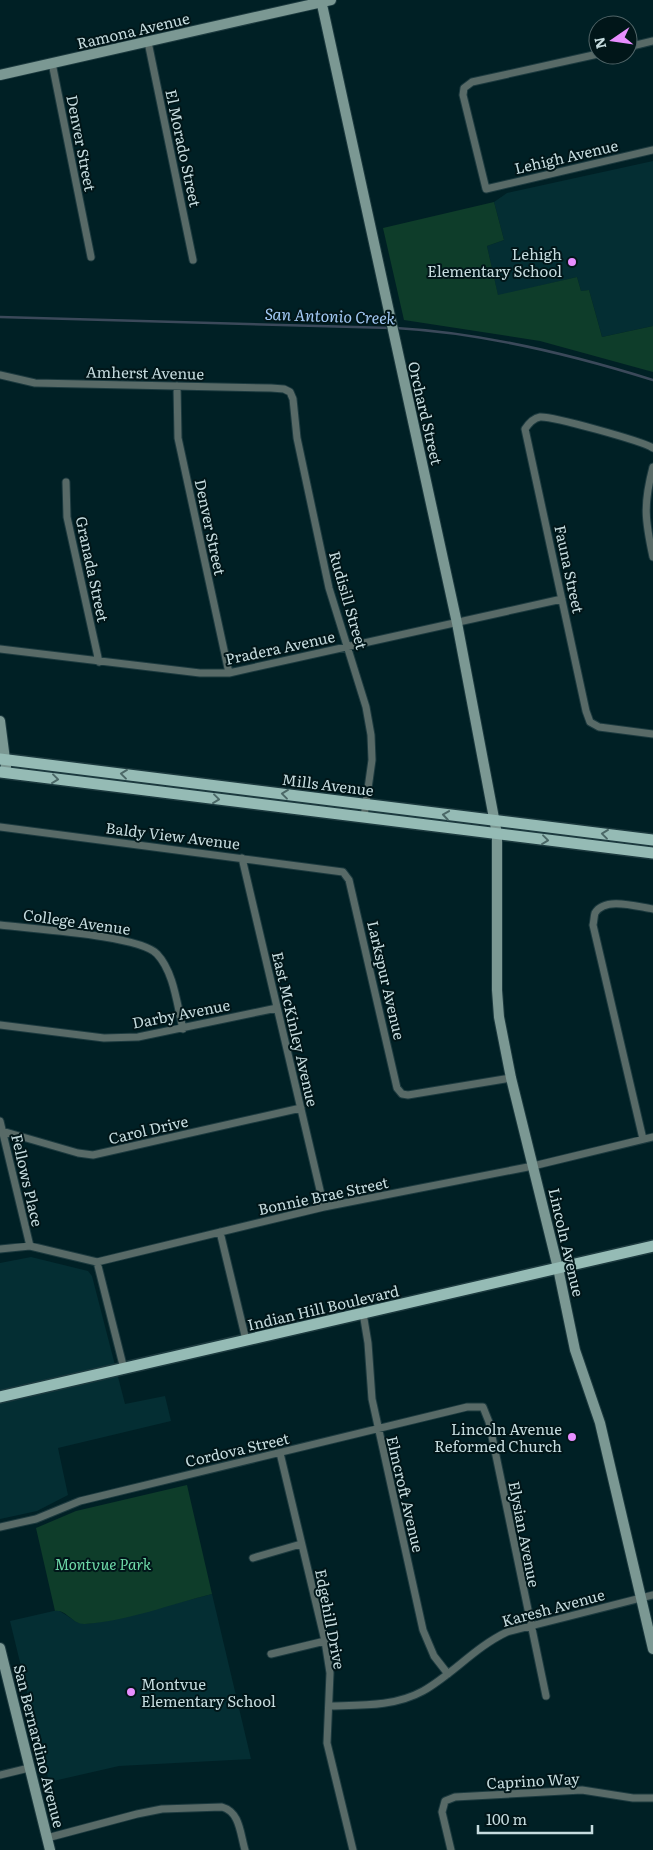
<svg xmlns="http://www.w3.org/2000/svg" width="653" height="1850" viewBox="0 0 653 1850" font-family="Literata,serif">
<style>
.built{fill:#042e33}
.green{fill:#0e3d2a}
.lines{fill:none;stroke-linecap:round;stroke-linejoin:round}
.stream{stroke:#3b495a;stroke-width:2.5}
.street-casing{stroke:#1c3a3f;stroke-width:9}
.secondary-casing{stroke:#1c3a3f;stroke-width:12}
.primary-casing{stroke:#1c3a3f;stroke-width:14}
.street{stroke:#586a67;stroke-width:7}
.secondary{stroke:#7b9893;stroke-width:10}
.primary{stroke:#95bbb5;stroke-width:11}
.oneway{stroke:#4b6867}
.poi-dot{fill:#e88eff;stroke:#011619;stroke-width:2}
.labels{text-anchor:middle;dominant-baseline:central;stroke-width:4;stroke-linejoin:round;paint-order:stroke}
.street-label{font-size:15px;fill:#c6dcdf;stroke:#011619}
.poi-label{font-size:15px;fill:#c6dcdf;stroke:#011619;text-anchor:end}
.park-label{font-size:15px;font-style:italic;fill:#6ed9a8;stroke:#011619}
.water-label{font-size:16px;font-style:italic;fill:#a3c9f4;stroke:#011619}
</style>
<rect width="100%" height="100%" fill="#002025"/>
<path class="built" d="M653,161V326L602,337L589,290L581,291L577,277L498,296L487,246L504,240L494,202L507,193Z
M31,1257L88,1271L92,1276L125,1404L165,1396L171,1421L58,1448L68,1495L37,1511L0,1519V1263Z
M212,1594L251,1759L119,1766L49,1782L10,1621L58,1610L77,1622L86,1624L111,1620Z"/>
<path class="green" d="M494,202L504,240L487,246L498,295L577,277L581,291L589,290L602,337L653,326V372L540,341L404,320L383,228Z
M187,1485L212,1594C171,1604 128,1621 85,1624C73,1625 66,1609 55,1611L36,1528L76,1511Z"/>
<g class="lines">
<path class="stream" d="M0,317L391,328
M396,328C484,333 570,354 653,380"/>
<g class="street-casing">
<path id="street" d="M148,42L193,260
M628,47L653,41
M598,54L472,82L464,88L463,95L486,189L653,150
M52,63L91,257
M0,375L35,383L271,388L284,389L290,392L293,399L297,438L329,588L366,707L371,735L372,760L364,817
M177,386L178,438L229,673
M653,448C642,441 552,416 540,417C534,418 529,423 525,429L586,711L590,722L599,727L653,734
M653,467C643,505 645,520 653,557
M66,482L67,517L99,662
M0,649L200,673H229L562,599
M0,827L343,872L349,880L397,1088L402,1094L408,1095L511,1078
M242,858L324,1207
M0,925C30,929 139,935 157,954C174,972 177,1005 183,1029
M0,1025L104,1038L138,1037L277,1008
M0,1121L30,1246
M2,1131L78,1153L93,1155L301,1108
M643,1139L593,925C594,921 594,916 595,913C605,896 638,907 653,909
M220,1232L246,1340
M0,1249L30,1246L97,1262L324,1207L533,1166L653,1137
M97,1262L124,1369
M363,1313L368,1343L372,1399L423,1630L434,1656L448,1674
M280,1453L325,1641L330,1673L327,1743L353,1850
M0,1527L36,1519L80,1501L467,1407H483L489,1422L546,1696
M253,1558L301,1544
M271,1654L325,1641
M329,1706C360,1705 394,1707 423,1691C453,1674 475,1647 507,1632L653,1595
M0,1775L29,1768
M47,1838L137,1814L162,1809L222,1807C240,1812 240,1833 245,1850
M451,1850L442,1812L445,1801L455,1797L582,1790L633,1798H653"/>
</g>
<g class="secondary-casing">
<path id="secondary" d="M321,0L457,623L497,834V990L499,1017L511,1078L558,1268L575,1350L600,1423L653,1649
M0,75L331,0
M0,721L6,767
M0,1648L50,1850"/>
</g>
<g class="primary-casing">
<path id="primary" d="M0,759L653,840
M0,772L653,853
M0,1397L653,1246"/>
</g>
<use href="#street" class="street"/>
<use href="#secondary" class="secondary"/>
<use href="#primary" class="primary"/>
</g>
<defs><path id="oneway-chevron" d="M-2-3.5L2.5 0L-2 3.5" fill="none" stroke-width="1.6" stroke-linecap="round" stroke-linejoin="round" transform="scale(1.25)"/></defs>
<g class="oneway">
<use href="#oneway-chevron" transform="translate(124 774) rotate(-173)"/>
<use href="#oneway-chevron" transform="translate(55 779) rotate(7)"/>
<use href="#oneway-chevron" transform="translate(285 794) rotate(-173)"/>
<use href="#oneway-chevron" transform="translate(216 799) rotate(7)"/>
<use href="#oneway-chevron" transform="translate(446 815) rotate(-172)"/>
<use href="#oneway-chevron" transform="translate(605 834) rotate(-173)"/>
<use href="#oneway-chevron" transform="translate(545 840) rotate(7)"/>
</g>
<g class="poi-dot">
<circle cx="572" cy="262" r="5"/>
<circle cx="572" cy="1437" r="5"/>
<circle cx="131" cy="1692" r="5"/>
</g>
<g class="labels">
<g class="street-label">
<text transform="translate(133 30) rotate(-13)">Ramona Avenue</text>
<text transform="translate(82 143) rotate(79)">Denver Street</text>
<text transform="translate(184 148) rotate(78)">El Morado Street</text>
<text transform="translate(566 156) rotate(-13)">Lehigh Avenue</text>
<text transform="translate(145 372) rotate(1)">Amherst Avenue</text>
<text transform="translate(426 413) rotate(77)">Orchard Street</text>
<text transform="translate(211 527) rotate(78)">Denver Street</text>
<text transform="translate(93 569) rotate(78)">Granada Street</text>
<text transform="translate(570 569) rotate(78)">Fauna Street</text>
<text transform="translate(349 600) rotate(74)">Rudisill Street</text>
<text transform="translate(280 647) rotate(-12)">Pradera Avenue</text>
<text transform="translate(328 784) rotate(7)">Mills Avenue</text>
<text transform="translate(173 835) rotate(7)">Baldy View Avenue</text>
<text transform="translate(77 921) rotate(8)">College Avenue</text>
<text transform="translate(387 980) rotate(77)">Larkspur Avenue</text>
<text transform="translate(181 1013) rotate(-11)">Darby Avenue</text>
<text transform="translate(296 1029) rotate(77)">East McKinley Avenue</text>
<text transform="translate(148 1129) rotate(-13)">Carol Drive</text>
<text transform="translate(28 1180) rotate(77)">Fellows Place</text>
<text transform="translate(323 1195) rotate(-12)">Bonnie Brae Street</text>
<text transform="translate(567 1242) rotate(77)">Lincoln Avenue</text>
<text transform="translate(323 1307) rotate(-13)">Indian Hill Boulevard</text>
<text transform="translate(237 1449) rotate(-13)">Cordova Street</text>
<text transform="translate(406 1494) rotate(77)">Elmcroft Avenue</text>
<text transform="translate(525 1534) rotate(79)">Elysian Avenue</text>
<text transform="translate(553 1607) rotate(-15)">Karesh Avenue</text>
<text transform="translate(331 1619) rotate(79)">Edgehill Drive</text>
<text transform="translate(40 1746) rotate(76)">San Bernardino Avenue</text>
<text transform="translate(533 1780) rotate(-3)">Caprino Way</text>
</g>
<g class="poi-label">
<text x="562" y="253">Lehigh<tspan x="562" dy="17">Elementary School</tspan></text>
<text x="562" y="1428">Lincoln Avenue<tspan x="562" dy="17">Reformed Church</tspan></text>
<text x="141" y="1683" text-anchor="start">Montvue<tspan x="141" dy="17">Elementary School</tspan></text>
</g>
<g class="park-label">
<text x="103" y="1563">Montvue Park</text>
</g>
<g class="water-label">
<text transform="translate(330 315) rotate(2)">San Antonio Creek</text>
</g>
</g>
<g transform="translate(613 40) rotate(257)"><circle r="24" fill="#011619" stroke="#506568"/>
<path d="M0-4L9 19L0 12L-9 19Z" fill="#e88eff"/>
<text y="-8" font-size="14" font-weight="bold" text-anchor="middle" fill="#c6dcdf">N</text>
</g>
<path d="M478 1825v8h114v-8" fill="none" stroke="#c6dcdf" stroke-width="2.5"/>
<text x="486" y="1825" font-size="15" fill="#c6dcdf" stroke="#011619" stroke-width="4" paint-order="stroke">100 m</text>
</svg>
